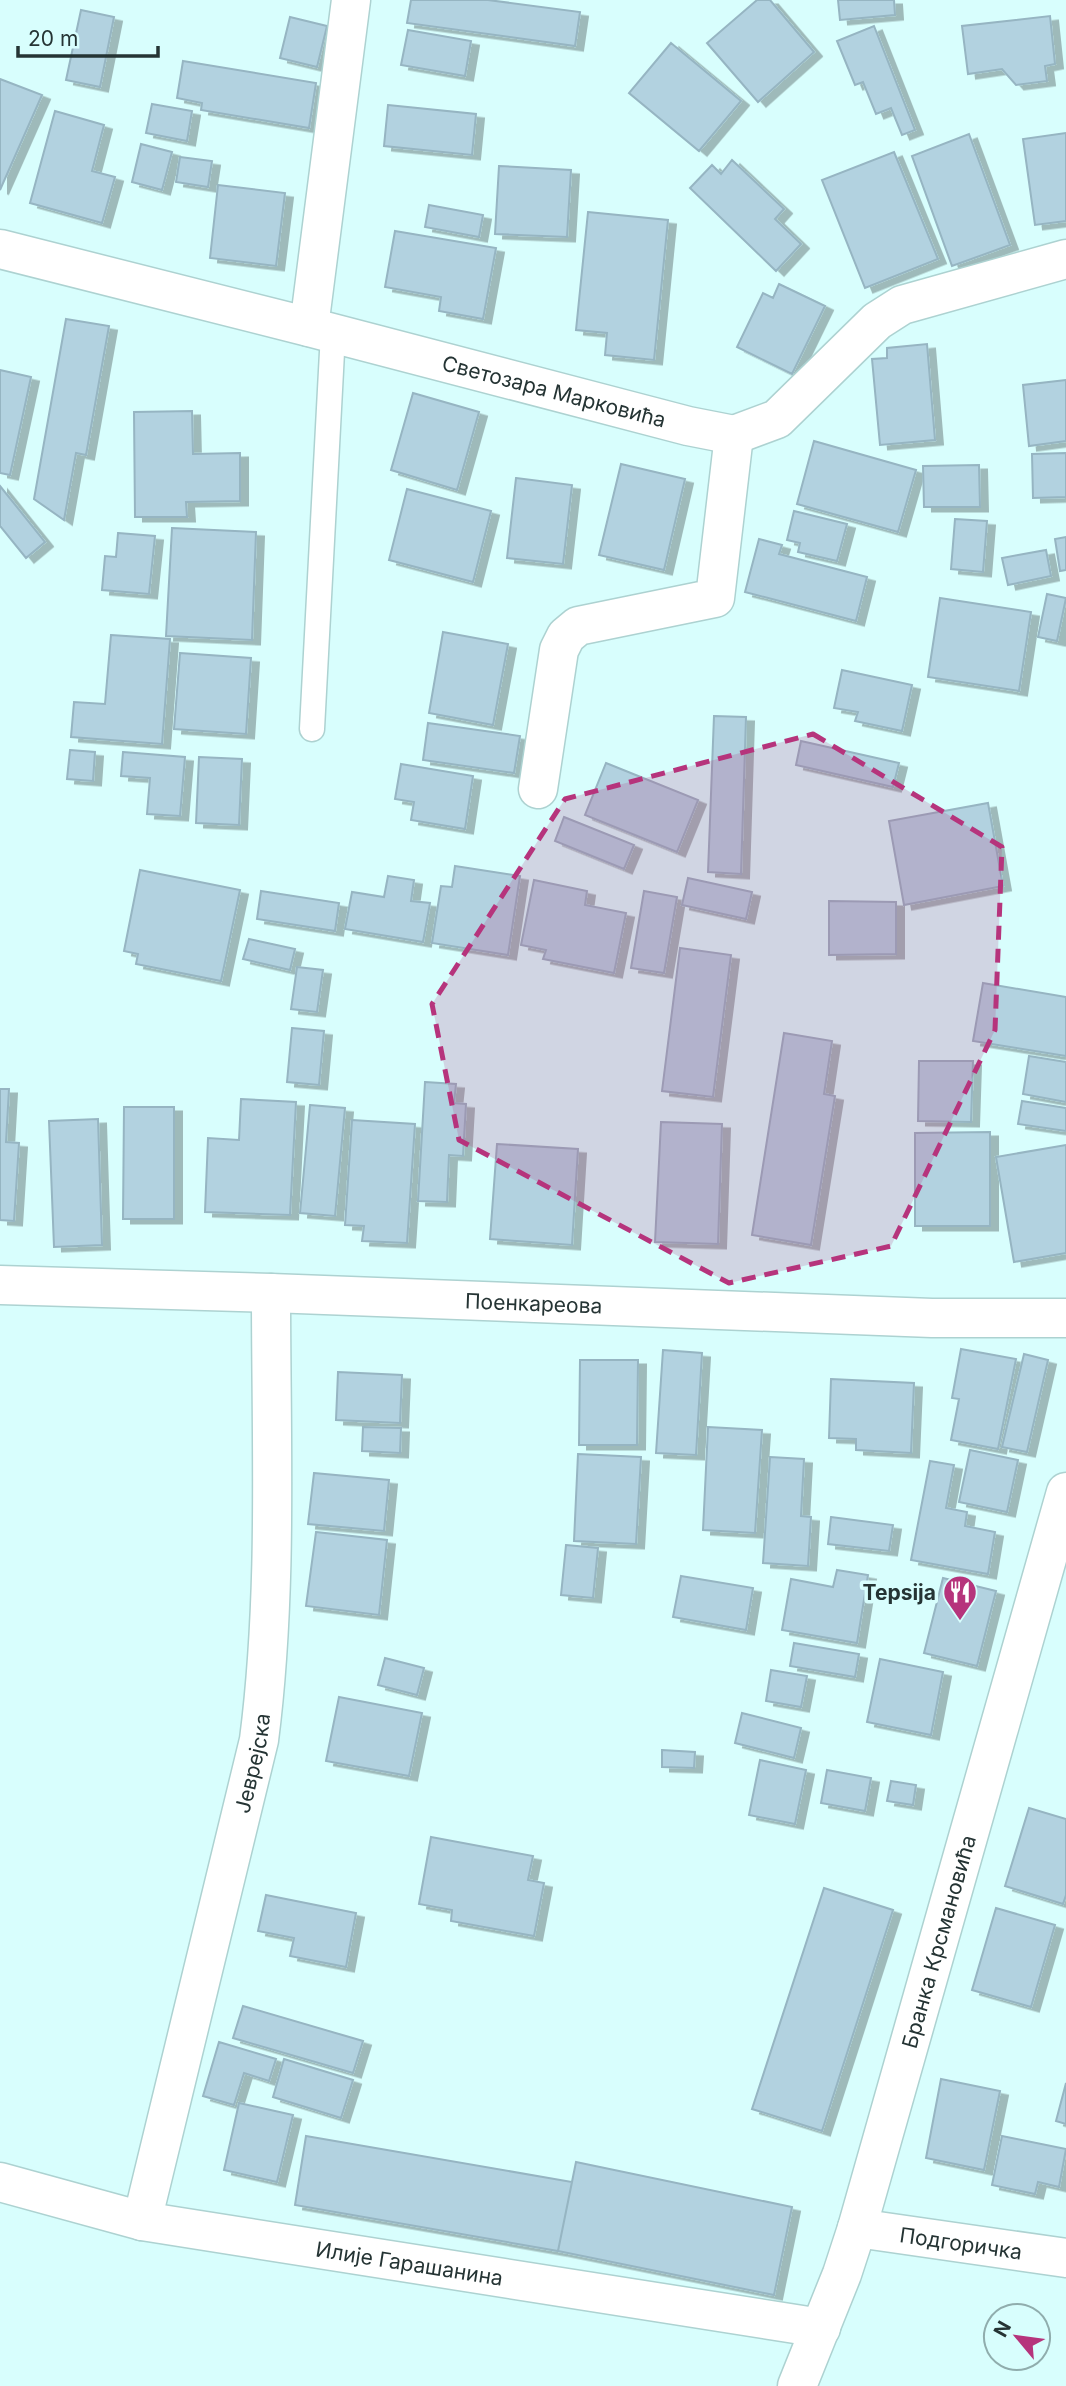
<svg xmlns="http://www.w3.org/2000/svg" width="1066" height="2386" viewBox="0 0 1066 2386" font-family="Inter,sans-serif">
<style>
.building{fill:#b2d2e0;stroke:#96b5c2;stroke-width:2;filter:url(#shadow)}
.lines{fill:none;stroke-linecap:round;stroke-linejoin:round}
.lane-casing{stroke:#add2d1;stroke-width:27}
.street-casing{stroke:#add2d1;stroke-width:41}
.secondary-casing{stroke:#add2d1;stroke-width:41}
.lane{stroke:#fff;stroke-width:24}
.street{stroke:#fff;stroke-width:38}
.secondary{stroke:#fff;stroke-width:38}
.marked{fill:#b6347c;fill-opacity:0.2;stroke:#b6347c;stroke-width:5;stroke-dasharray:14 9;stroke-linejoin:round}
.labels{text-anchor:middle;dominant-baseline:central;stroke-width:7;stroke-linejoin:round;paint-order:stroke}
.street-label{font-size:21px;fill:#253434;stroke:#d8fefd}
.poi-label{font-size:21px;font-weight:bold;fill:#253434;stroke:#d8fefd;text-anchor:end}
</style>
<defs>
<filter id="shadow"><feDropShadow dx="8" dy="4.5" stdDeviation="0" flood-color="#0004"/></filter>
</defs>
<rect width="100%" height="100%" fill="#d8fefd"/>
<path class="building" d="M411,0H488L580,12L575,46L407,23Z
M757,0H770L814,52L758,102L707,43Z
M838,0H894L895,15L840,20Z
M81,10L114,17L100,87L66,80Z
M1050,16L1055,64L1045,66L1047,81L1016,85L1002,69L968,74L962,26Z
M290,17L327,26L317,67L280,58Z
M874,26L915,130L902,135L891,108L876,114L863,82L855,85L837,41Z
M408,30L471,41L465,76L401,65Z
M671,43L741,101L699,151L629,93Z
M183,61L316,83L309,128L201,110L202,103L177,98Z
M0,79L42,95L0,190Z
M152,104L192,111L187,141L146,133Z
M388,105L476,114L472,155L384,146Z
M55,111L104,125L92,171L115,177L102,223L30,203Z
M1066,133V221L1035,225L1023,139Z
M969,134L1010,245L952,266L912,156Z
M141,144L172,152L162,190L132,182Z
M894,152L938,259L865,288L822,180Z
M180,157L212,161L208,187L176,182Z
M732,160L784,209L775,219L801,244L776,271L690,188L712,165L721,174Z
M499,166L571,170L567,237L495,234Z
M218,185L285,193L276,266L210,258Z
M429,205L483,215L479,237L425,227Z
M588,212L668,220L654,360L605,355L607,333L576,330Z
M395,231L496,248L483,319L439,311L441,297L385,287Z
M779,284L825,306L792,374L737,347L763,293L773,298Z
M66,319L109,326L86,455L76,453L64,520L34,499Z
M927,344L935,440L880,445L872,359L887,358V348Z
M0,370L31,377L10,475L0,473Z
M1066,380V441L1029,446L1023,385Z
M413,393L479,412L457,490L391,470Z
M192,411L193,454L240,453V501L186,502L187,517H135L134,412Z
M814,441L916,470L898,532L797,504Z
M1066,453V497L1033,498L1032,454Z
M621,464L685,479L664,570L599,555Z
M979,465L980,507H924L923,466Z
M516,478L572,485L563,564L507,558Z
M0,486L45,542L26,558L0,526Z
M407,489L491,511L473,582L389,560Z
M794,511L847,524L837,561L798,552L800,543L787,540Z
M955,519L987,521L983,572L951,569Z
M172,528L256,532L252,640L166,636Z
M118,533L155,536L149,594L102,590L105,556L116,557Z
M1066,537V570L1060,571L1055,539Z
M759,539L782,545L779,554L867,577L856,621L745,592Z
M1046,550L1051,576L1008,585L1002,558Z
M1047,594L1066,598L1057,641L1038,637Z
M940,598L1031,612L1019,691L928,677Z
M443,632L508,644L493,725L429,713Z
M111,635L170,639L162,744L71,737L74,702L105,704Z
M180,653L251,658L246,734L174,729Z
M842,670L912,685L902,731L855,721L858,712L834,708Z
M714,716L746,717L741,874L708,872Z
M428,723L520,736L514,773L423,760Z
M801,741L899,763L893,787L796,765Z
M70,750L95,752L93,781L67,779Z
M123,752L185,757L180,816L147,814L150,778L121,776Z
M199,757L242,759L239,825L196,823Z
M606,763L698,800L677,852L585,815Z
M401,764L473,776L465,829L411,820L414,802L395,799Z
M988,803L1003,886L904,905L889,821Z
M564,817L634,845L624,869L555,841Z
M455,866L520,876L508,955L432,943L441,886L452,887Z
M140,870L240,890L221,981L136,964L138,954L124,951Z
M388,876L414,880L411,901L430,903L423,942L345,929L352,892L384,897Z
M688,878L752,892L746,919L682,905Z
M534,880L587,891L585,905L626,913L614,973L543,959L546,950L521,945Z
M261,891L339,903L335,931L257,919Z
M644,891L677,897L664,973L631,968Z
M829,901L896,902V954L829,955Z
M249,939L295,949L290,970L243,959Z
M680,948L731,955L713,1097L662,1091Z
M297,967L323,970L317,1012L291,1009Z
M983,983L1066,997V1056L973,1041Z
M292,1028L324,1031L319,1085L287,1082Z
M784,1033L832,1041L824,1094L835,1096L811,1245L752,1235Z
M1029,1056L1066,1062V1102L1023,1094Z
M919,1061H973L971,1122L918,1121Z
M425,1082L456,1084L454,1103L466,1104L463,1156L449,1155L447,1202L418,1201Z
M0,1089H9L6,1142L19,1143L14,1221L0,1220Z
M241,1099L296,1102L290,1215L205,1212L208,1138L239,1140Z
M1022,1101L1066,1108V1131L1018,1124Z
M310,1105L345,1108L335,1216L300,1213Z
M124,1107H174V1219H123Z
M98,1119L102,1245L54,1247L49,1121Z
M352,1120L415,1124L407,1243L362,1241L364,1226L345,1225Z
M661,1122L722,1124L718,1244L655,1242Z
M990,1132V1226H915V1133Z
M497,1144L578,1149L572,1245L490,1239Z
M1066,1145V1253L1014,1262L996,1157Z
M961,1349L1016,1359L998,1449L951,1440L959,1399L952,1398Z
M663,1350L702,1353L696,1455L656,1453Z
M1024,1354L1048,1360L1027,1452L1002,1447Z
M580,1360H638L637,1445H579Z
M338,1372L402,1375L400,1423L336,1420Z
M831,1379L914,1383L911,1453L856,1450V1439L829,1438Z
M363,1427L401,1428L400,1453L362,1451Z
M708,1427L762,1430L755,1533L703,1530Z
M970,1450L1018,1460L1007,1512L959,1502Z
M578,1454L641,1457L636,1544L574,1541Z
M770,1457L804,1459L801,1516L811,1517L808,1566L763,1563Z
M930,1461L954,1465L946,1508L967,1512L965,1526L995,1532L988,1574L911,1560Z
M314,1473L389,1480L384,1531L308,1524Z
M831,1517L893,1525L889,1551L828,1544Z
M316,1532L387,1540L379,1615L306,1606Z
M566,1545L598,1548L593,1598L561,1595Z
M837,1570L868,1575L857,1643L782,1630L791,1579L833,1587Z
M681,1576L753,1588L746,1630L673,1617Z
M943,1578L996,1591L977,1666L924,1653Z
M794,1643L859,1654L855,1677L790,1666Z
M385,1658L424,1668L417,1695L378,1685Z
M880,1659L943,1672L931,1735L867,1722Z
M771,1670L807,1676L801,1707L766,1701Z
M339,1697L422,1713L409,1776L326,1761Z
M742,1713L801,1728L794,1758L735,1743Z
M662,1750L695,1752L694,1768L662,1767Z
M760,1760L806,1770L795,1824L749,1815Z
M827,1770L871,1778L865,1811L821,1803Z
M891,1781L916,1785L913,1805L887,1801Z
M1029,1808L1066,1819V1895L1063,1904L1005,1886Z
M431,1837L533,1856L528,1880L544,1883L534,1936L451,1921L452,1910L419,1904Z
M824,1888L893,1910L822,2131L752,2109Z
M266,1895L356,1913L346,1967L290,1956L294,1938L258,1931Z
M996,1908L1055,1925L1031,2007L972,1990Z
M243,2006L363,2041L353,2073L233,2038Z
M219,2042L276,2059L269,2081L244,2073L234,2105L203,2096Z
M284,2059L353,2080L341,2118L273,2097Z
M941,2079L1000,2091L984,2170L926,2158Z
M1066,2083V2124L1056,2121Z
M239,2103L293,2115L277,2182L224,2170Z
M306,2136L572,2182L558,2251L295,2205Z
M1002,2136L1066,2149L1059,2187L1038,2182L1035,2194L992,2185Z
M576,2162L792,2207L774,2295L558,2251Z"/>
<g class="lines">
<g class="lane-casing">
<path id="lane" d="M312,729L333,333"/>
</g>
<g class="street-casing">
<g id="street">
<path id="s1" d="M0,249L309,327L688,426L734,435L777,419L877,321L902,305L1066,259"/>
<path d="M309,327L351,0"/>
<path d="M538,789L559,650L566,636L578,626L715,598L734,435"/>
<path id="s2" d="M0,1285L271,1293L932,1318H1066"/>
<path id="s3" d="M0,2182L142,2221L821,2328"/>
<path id="s4" d="M142,2221L259,1740C278,1593 271,1441 271,1293"/>
<path id="s5" d="M857,2228L1066,2258"/>
</g>
</g>
<g class="secondary-casing">
<g id="secondary">
<path id="s6" d="M797,2386L842,2274L857,2228L1066,1492"/>
</g>
</g>
<use href="#lane" class="lane"/>
<use href="#street" class="street"/>
<use href="#secondary" class="secondary"/>
</g>
<path class="marked" d="M813,734L1002,847L995,1030L891,1246L729,1283L459,1140L432,1004L565,799Z"/>
<defs>
<g id="restaurant-pin" transform="scale(1.75)"><path d="M0 17L-7.5 6A9.5 9.5 0 1 1 7.5 6Z" fill="#b6347c" stroke="#d8fefd"/><path d="M-5-6h1v4h1v-4h1v4h1v-4h1v5L-1.5 .5V6h-2V.5L-5-1ZM5-6V6H3V1.5H1.5Q1.5-4 5-6Z" fill="#fff"/></g>
</defs>
<g fill-rule="evenodd">
<use href="#restaurant-pin" x="960" y="1592"/>
</g>
<g class="labels">
<g class="street-label">
<text stroke="none"><textPath href="#s1" startOffset="572">Светозара Марковића</textPath></text>
<text stroke="none"><textPath href="#s2" startOffset="534">Поенкареова</textPath></text>
<text stroke="none"><textPath href="#s4" startOffset="471">Јеврејска</textPath></text>
<text stroke="none"><textPath href="#s6" startOffset="467">Бранка Крсмановића</textPath></text>
<text stroke="none"><textPath href="#s5" startOffset="105">Подгоричка</textPath></text>
<text stroke="none"><textPath href="#s3" startOffset="418">Илије Гарашанина</textPath></text>
</g>
<g class="poi-label">
<text x="936" y="1592">Tepsija</text>
</g>
</g>
<g transform="translate(1017 2337) rotate(299)"><circle r="33" fill="#d8fefd" stroke="#90adad" stroke-width="2"/>
<path d="M0-5L12 26L0 18L-12 26Z" fill="#b6347c"/>
<text y="-10" font-size="19" font-weight="bold" text-anchor="middle" fill="#253434">N</text>
</g>
<path d="M18 46v10h140v-10" fill="none" stroke="#253434" stroke-width="3.5"/>
<text x="28" y="46" font-size="21" fill="#253434" stroke="#d8fefd" stroke-width="5" paint-order="stroke">20 m</text>
</svg>
